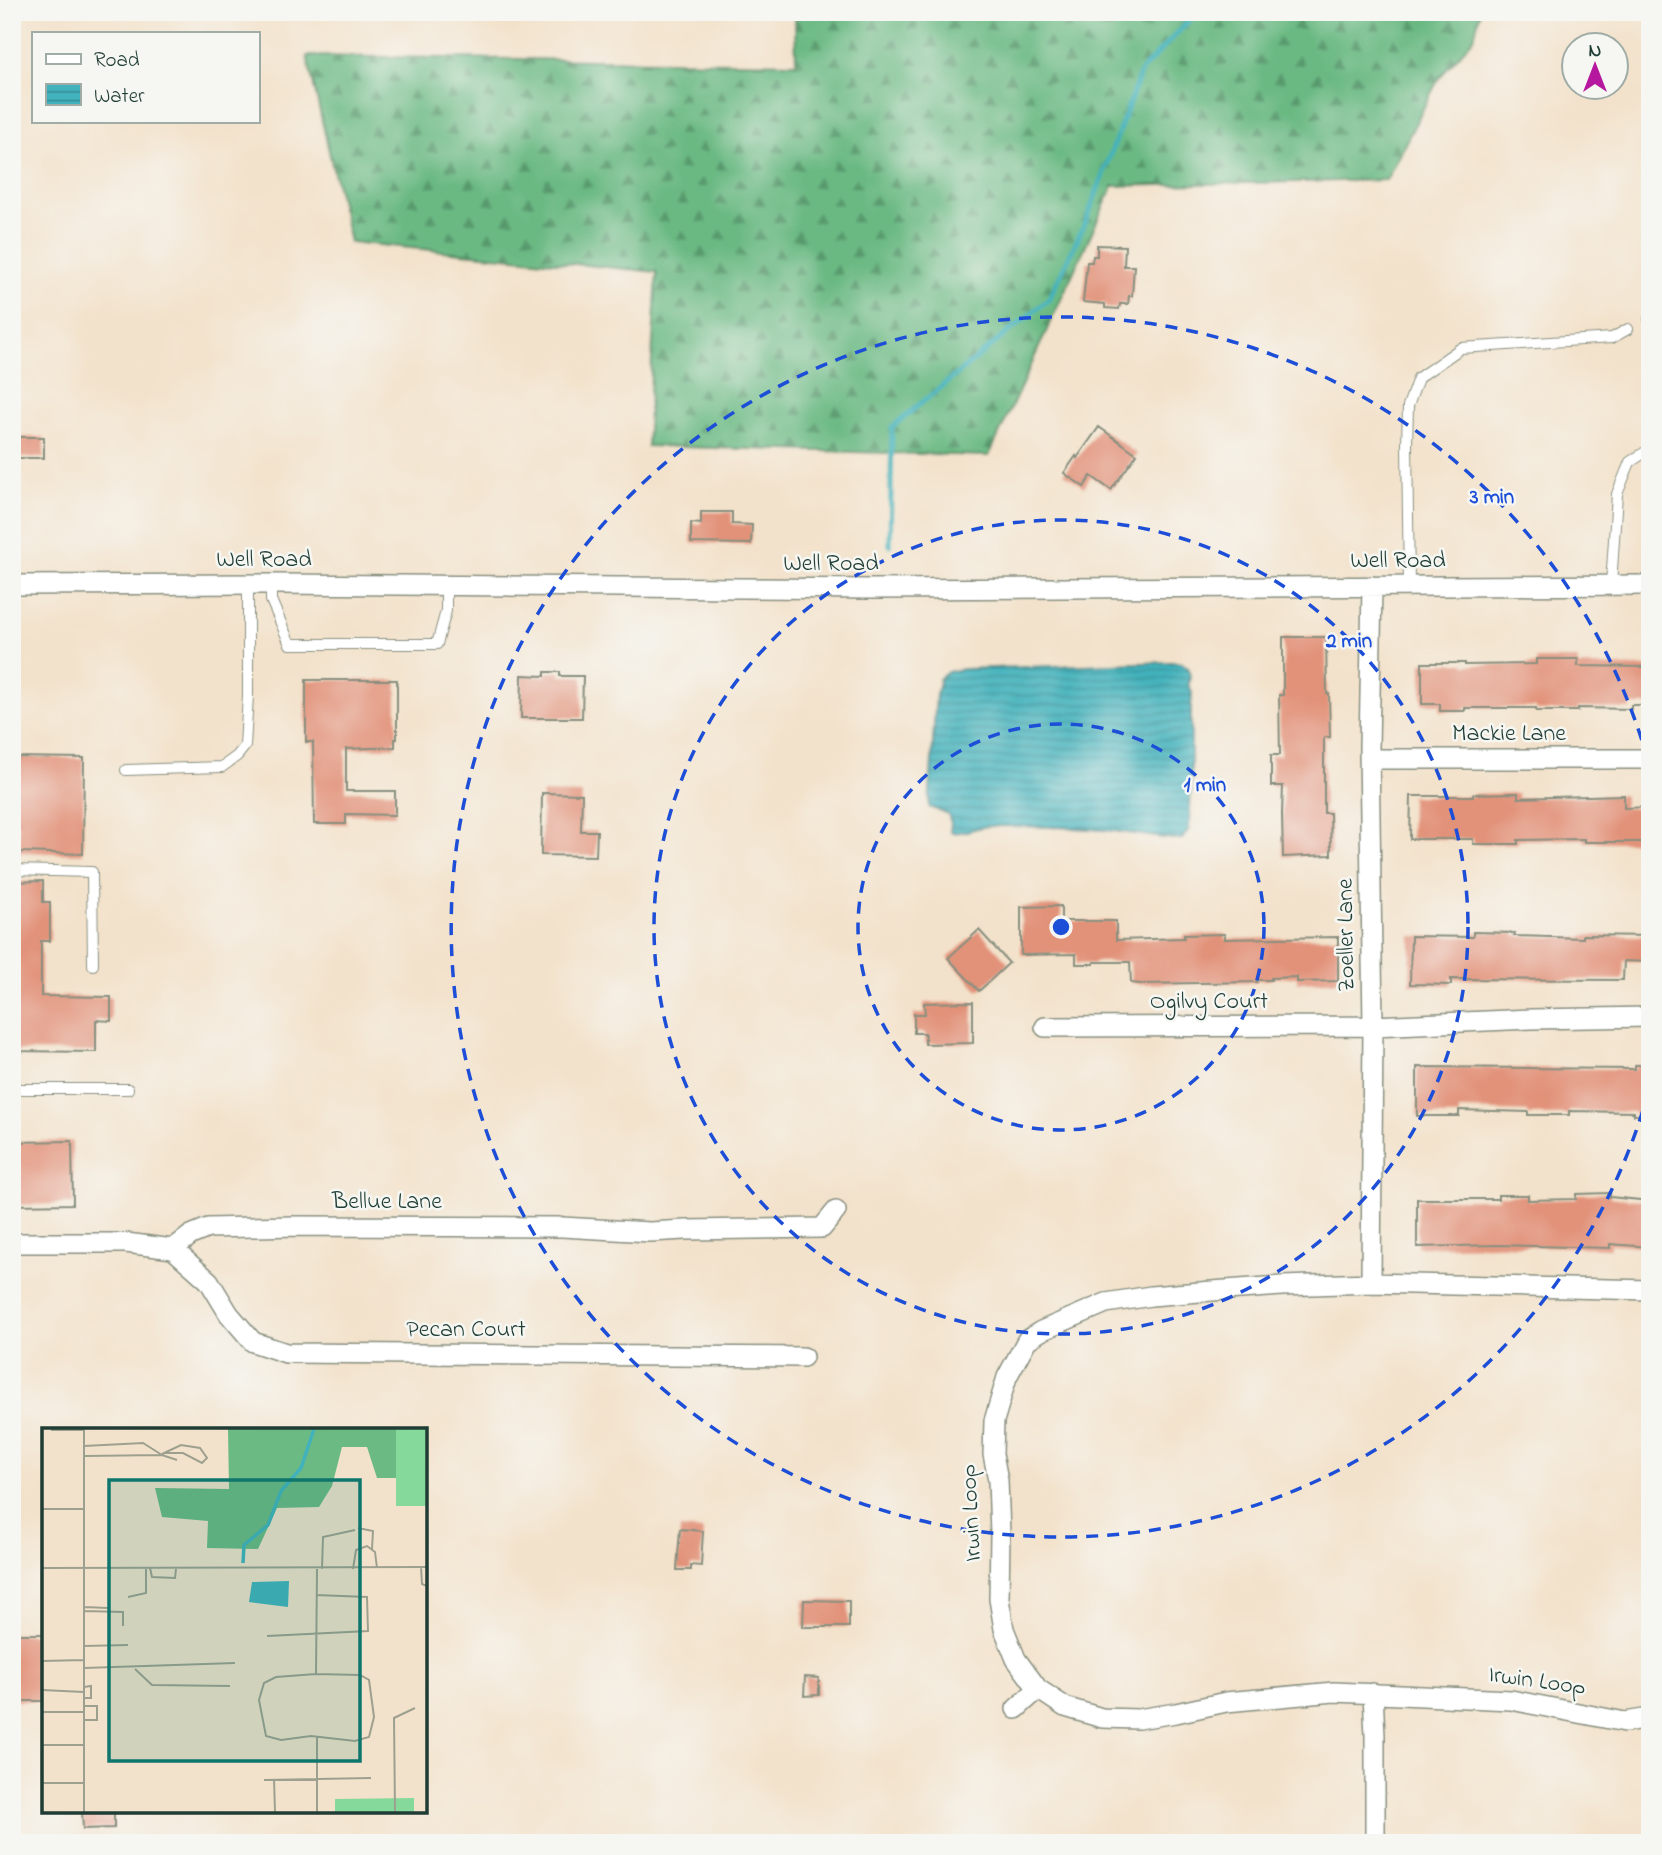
<svg xmlns="http://www.w3.org/2000/svg" width="1662" height="1855" viewBox="0 0 1662 1855" font-family="'Indie Flower',sans-serif">
<style>
.forest{fill:url(#forest-firs);stroke:#457b5c;stroke-width:2}
.water{fill:url(#water-rules);stroke:#307878;stroke-width:2}
.lines{fill:none;stroke-linecap:round;stroke-linejoin:round}
.stream{stroke:#42b2bc;stroke-width:5}
.building{fill:#e29279}
.lane-casing{stroke:#899080;stroke-width:12}
.street-casing{stroke:#899080;stroke-width:22}
.lane{stroke:#fff;stroke-width:10}
.street{stroke:#fff;stroke-width:19}
.ring{fill:none;stroke:#1d4ed8;stroke-width:3.5;stroke-dasharray:12 9}
.labels{text-anchor:middle;dominant-baseline:central;stroke-width:5;stroke-linejoin:round;paint-order:stroke}
.street-label{font-size:24px;fill:#1f3d34;stroke:#f6f6f2}
.inset-river{fill:none;stroke:#42b2bc;stroke-width:3.5}
.inset-road{fill:none;stroke:#9ea08f;stroke-width:2}
.view{fill:#0f766e;fill-opacity:0.15;stroke:#0f766e;stroke-width:3.5}
.inset-edge{fill:none;stroke:#1f3d34;stroke-width:3.5}
.centre{fill:#1d4ed8;stroke:#f6f6f2;stroke-width:3.5}
.ring-label{font-size:21px;text-anchor:middle;font-weight:bold;fill:#1d4ed8;stroke:#f6f6f2;stroke-width:5;stroke-linejoin:round;paint-order:stroke}
</style>
<defs>
<pattern id="forest-firs" width="22" height="20" patternUnits="userSpaceOnUse" patternTransform="scale(1.75)"><rect width="22" height="20" fill="#6bb983"/><path d="M5 1l3.5 6h-7zM16 11l3.5 6h-7z" fill="#57986c"/></pattern>
<pattern id="water-rules" width="6" height="5" patternUnits="userSpaceOnUse" patternTransform="scale(1.75)"><rect width="6" height="5" fill="#42b2bc"/><path d="M0 2.5h6" fill="none" stroke="#37929a"/></pattern>
</defs>
<rect width="100%" height="100%" fill="#f6f6f2"/>
<filter id="ink" filterUnits="userSpaceOnUse"><feTurbulence type="fractalNoise" baseFrequency=".0143" numOctaves="2"/><feDisplacementMap in="SourceGraphic" scale="14" xChannelSelector="R" yChannelSelector="G"/><feConvolveMatrix kernelMatrix="1 2 1 2 8 2 1 2 1" color-interpolation-filters="sRGB"/></filter>
<filter id="wash" filterUnits="userSpaceOnUse"><feTurbulence type="fractalNoise" baseFrequency=".00686" numOctaves="4" result="noise"/><feDisplacementMap in="SourceGraphic" scale="28" xChannelSelector="R" yChannelSelector="G"/><feGaussianBlur stdDeviation="1.57" result="paint"/><feColorMatrix in="noise" values="0 0 0 0 0 0 0 0 0 0 0 0 0 0 0 0 0 1.4 0 .05"/><feComposite in="paint" operator="in"/></filter>
<g filter="url(#wash)">
<rect width="100%" height="100%" fill="#f3e2cb"/>
<path class="forest" d="M795,12H1480L1474,38L1439,78L1386,180L1113,186L989,456L647,446L657,272L350,242L307,56L796,63Z"/>
<path class="water" d="M1171,662L1182,663L1189,669L1190,681L1188,682L1192,693L1191,708V785L1189,829L1182,839C1164,840 1141,834 1122,832C1080,827 1035,826 992,826C977,826 965,835 950,832L951,823L948,814L929,807L936,694L939,687V679L948,672L964,669Z"/>
<g class="lines">
<path class="stream" d="M890,545L892,427L1049,299L1086,221L1141,71L1197,12"/>
</g>
<g id="blocks">
<path class="building" d="M1097,245L1125,246L1124,266H1134L1132,296H1129L1128,304H1120L1119,309L1105,308V304L1083,302L1087,262H1092L1093,256H1097Z
M1099,427L1137,454L1111,490L1091,476L1084,487L1064,473L1076,456L1077,458Z
M12,437H44V458H12Z
M701,512H732V524L752,525L751,544L691,543V523L701,524Z
M1283,637H1326L1327,694H1329L1330,737H1324V813H1330L1331,855L1283,857L1282,814L1283,786H1271V755H1280L1279,695H1283Z
M1536,659H1578V666L1650,667V705H1631V709L1578,708V711H1536V708H1465V711H1440V704H1422V663H1465V665L1536,664Z
M545,672H560V676H583L582,718H521L522,675L545,676Z
M306,680H397V739H395V747L346,749V791H395V815L346,814V824H314L313,742H306Z
M12,757L84,758L83,854L19,852L18,824H12Z
M542,793L582,794L581,831H597L596,856L541,855Z
M1518,793V798L1624,795V808L1650,807V842H1584V839L1518,840V844H1473V839H1410L1411,796H1473V794Z
M43,881V902H50V941H41V996L111,997V1021L96,1020V1052L12,1051V882Z
M1061,906V921H1116V940L1184,938V935L1225,934V939L1338,937V981L1297,982V977L1271,978V980H1257V982L1140,984L1131,983L1130,962H1094V964H1076V954L1021,955V907Z
M979,930L1009,963L979,991L948,958Z
M1473,932L1515,933L1514,936L1583,938V935L1650,936V962L1624,961L1623,980L1451,979V985L1410,984L1411,936L1473,937Z
M973,1002V1043L925,1044V1033H914V1014H925L924,1003Z
M1635,1065H1650V1115H1634V1112L1569,1111V1115H1528V1112L1459,1110V1116H1417V1067L1635,1069Z
M72,1141L73,1204L14,1205V1142Z
M1610,1193V1197L1650,1201V1247L1610,1244V1248L1497,1245L1417,1247V1199H1498V1195H1528V1200L1576,1199V1194Z
M680,1529L703,1531L701,1566L691,1565V1570H677Z
M804,1600L849,1601V1627H803Z
M12,1634H44V1701H12Z
M805,1677L819,1678V1695L804,1696Z
M82,1811H114V1828L83,1829Z"/>
</g>
</g>
<g filter="url(#ink)">
<use href="#blocks" fill-opacity="0" stroke="#899080" stroke-width="2"/>
<g class="lines">
<g class="lane-casing">
<path id="lane" d="M1649,319H1650
M271,584V600L290,644H437L446,611V585
M1611,585L1617,494L1630,462L1650,449
M1409,586L1407,445L1408,406L1418,378L1461,348L1612,338L1628,329
M126,770L222,767L237,756L245,746L248,695V584
M12,870L92,872L93,965
M12,1089H128"/>
</g>
<g class="street-casing">
<path id="street" d="M12,585L276,584L871,589L1650,585
M1369,759H1650
M1045,1027L1373,1026L1531,1019L1650,1017
M12,1243H126L173,1249L191,1235L208,1228L295,1226L562,1227L650,1232L685,1230L822,1228L836,1211
M173,1249L209,1281L229,1314L253,1342L286,1353L803,1357
M1371,1283L1373,1026L1369,748L1372,586
M1650,1290L1371,1283L1282,1286L1212,1291L1151,1296L1106,1303L1041,1331L1027,1340L1007,1377L994,1421L993,1454L998,1480L1000,1534L999,1599L1004,1629L1016,1659L1038,1689L1065,1707L1102,1718L1138,1719L1176,1713L1226,1702L1334,1692L1511,1700L1625,1722L1650,1718
M1373,1693L1375,1736V1843
M1016,1709L1038,1689"/>
</g>
<use href="#lane" class="lane"/>
<use href="#street" class="street"/>
</g>
</g>
<g class="ring">
<circle cx="1061" cy="927" r="203"/>
<circle cx="1061" cy="927" r="407"/>
<path d="M1649 1090A610 610 0 1 1 1649 764"/>
</g>
<g class="labels">
<g class="street-label">
<text x="264" y="560">Well Road</text>
<text x="1398" y="561">Well Road</text>
<text x="831" y="564">Well Road</text>
<text x="1509" y="734">Mackie Lane</text>
<text transform="translate(1347 935) rotate(-91)">Zoeller Lane</text>
<text x="1209" y="1002">Ogilvy Court</text>
<text x="387" y="1202">Bellue Lane</text>
<text x="466" y="1330">Pecan Court</text>
<text transform="translate(972 1513) rotate(-93)">Irwin Loop</text>
<text transform="translate(1537 1682) rotate(8)">Irwin Loop</text>
</g>
</g>
<g transform="translate(42 1428)">
<rect width="385" height="385" fill="#f3e2cb"/>
<path d="M372,370V384H293V371Z" fill="#84d99b"/>
<path d="M186,1H354V50H335L325,19H300L290,58L277,79L235,80L216,121L165,120L166,93L120,89L113,60L187,61Z" fill="#6bb983"/>
<path d="M354,1H385V78H354Z" fill="#84d99b"/>
<path d="M247,153L246,179L207,174L210,154Z" fill="#42b2bc"/>
<path class="inset-river" d="M201,135L202,117L226,97L239,63L259,40L272,1"/>
<path class="inset-road" d="M9,2H42M42,18L101,15L120,27M120,26L139,17L158,20L165,30L160,35L141,25H123M42,28L120,27L135,32M0,81H42M316,100L331,103L330,121M379,139L380,156L385,158M0,140L385,139M108,140L110,149L133,150L134,141M280,141L281,109L313,102M311,141L314,122L325,118L333,124L335,140M86,169L104,165V140M42,179L66,180M42,183L81,184V198M225,208L326,203L325,169L274,167M42,218L86,217M0,233L42,232M42,240L193,235M93,241L110,257L188,258M274,246L318,247L327,252L332,289L327,309L313,313L269,308L239,312L224,308L217,272L222,255L234,249ZM274,246L275,141M0,262L42,264M42,270H49V258L42,259M42,278H55V292H42M0,284H42M0,317H42M232,351L233,384M222,352L329,350M0,355H42M42,384V1M275,384V308M353,384L352,290L373,280"/>
<path class="view" d="M67,52H318V333H67Z"/>
<rect width="385" height="385" class="inset-edge"/>
</g>
<circle cx="1061" cy="927" r="10" class="centre"/>
<g class="ring-label">
<text x="1492" y="503">3 min</text>
<text x="1349" y="647">2 min</text>
<text x="1205" y="791">1 min</text>
</g>
<rect width="1662" height="1855" fill="none" stroke="#f6f6f2" stroke-width="42"/>
<rect x="32" y="32" width="228" height="91" fill="#f6f6f2" stroke="#a0aca6" stroke-width="2"/>
<rect x="46" y="54" width="35" height="10" fill="#ffffff" stroke="#a0aca6" stroke-width="2"/>
<text x="94" y="66" font-size="21" fill="#1f3d34">Road</text>
<rect x="46" y="84" width="35" height="21" fill="url(#water-rules)" stroke="#a0aca6" stroke-width="2"/>
<text x="94" y="102" font-size="21" fill="#1f3d34">Water</text>
<g transform="translate(1595 66)"><circle r="33" fill="#f6f6f2" stroke="#a0aca6" stroke-width="2"/>
<path d="M0-5L12 26L0 18L-12 26Z" fill="#b5179e"/>
<text y="-10" font-size="19" font-weight="bold" text-anchor="middle" fill="#1f3d34">N</text>
</g>
</svg>
